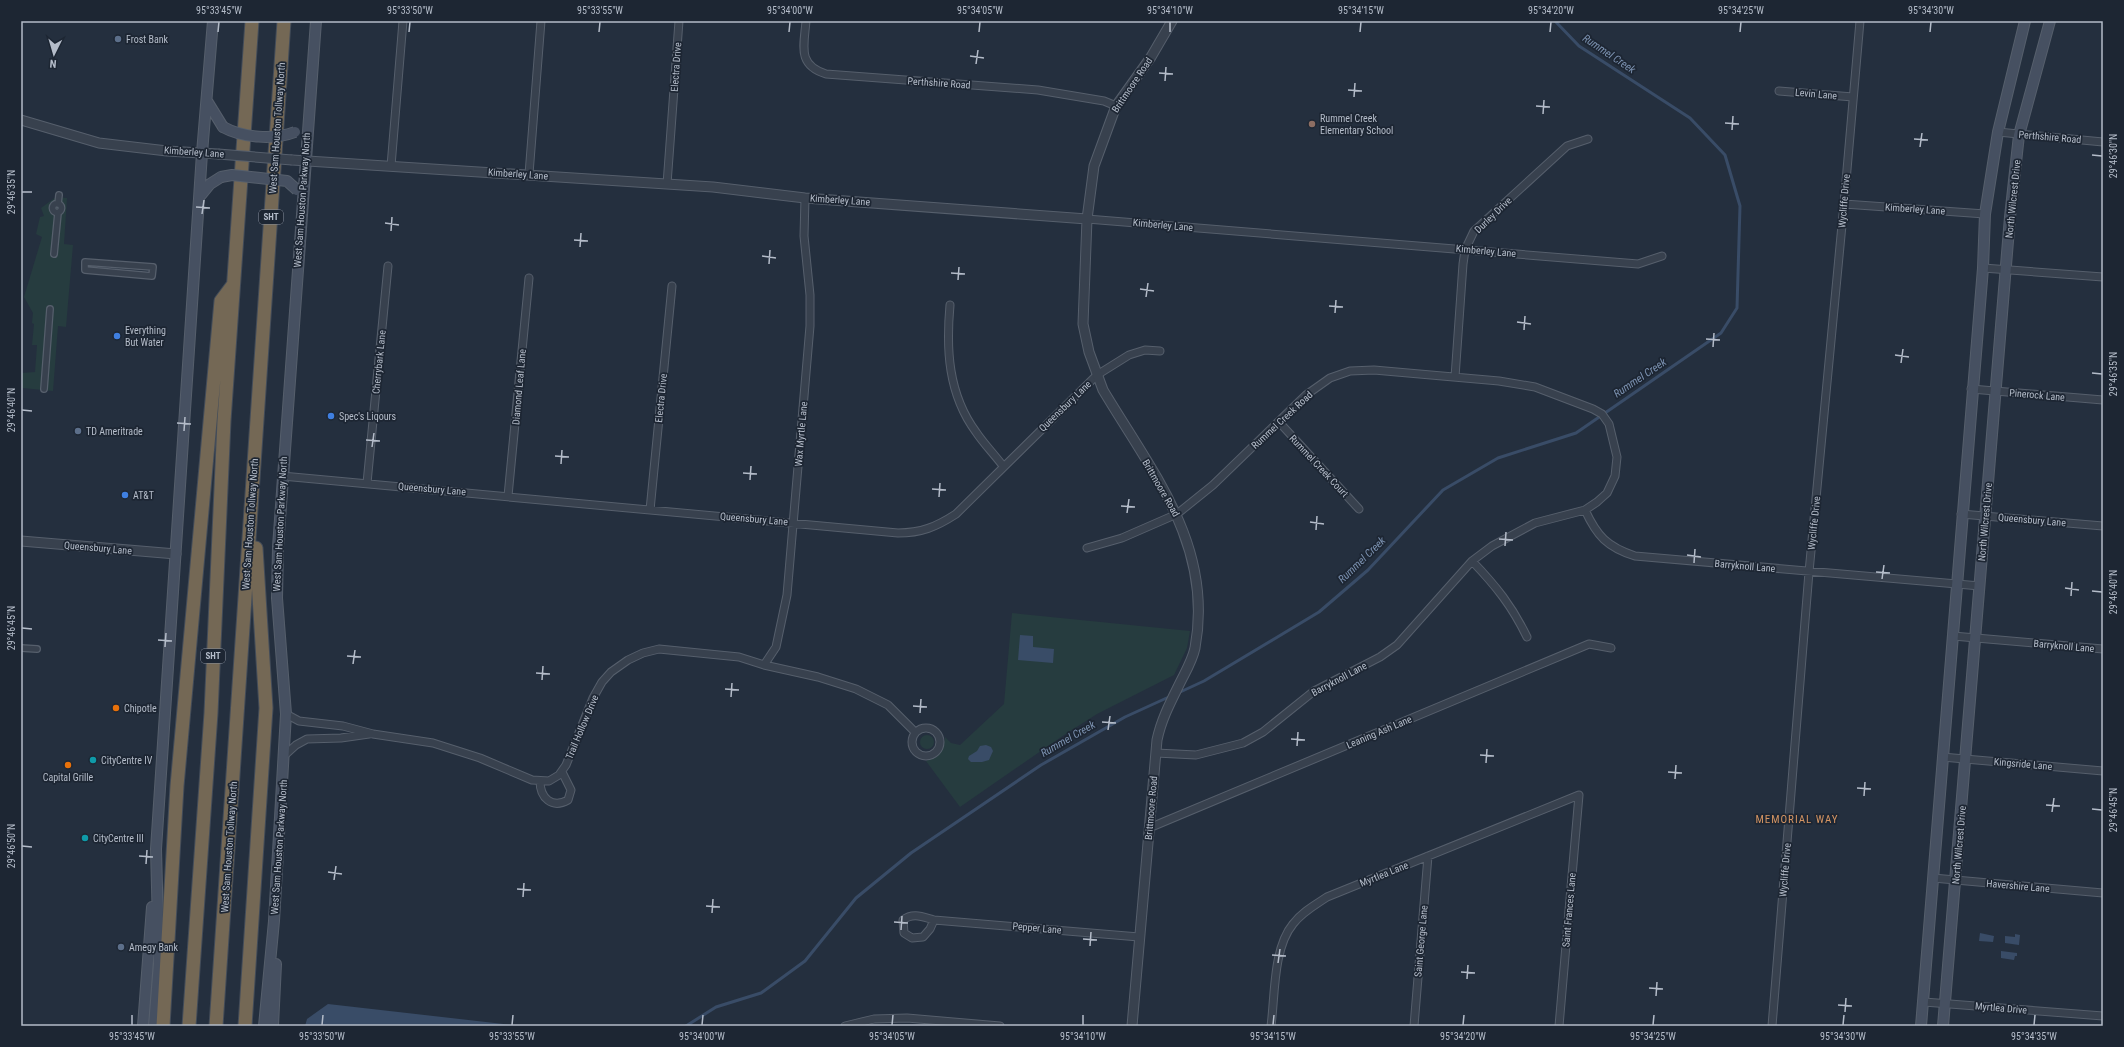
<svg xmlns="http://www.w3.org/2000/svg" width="2124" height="1047" viewBox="0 0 2124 1047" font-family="'Roboto Condensed',sans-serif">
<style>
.green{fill:#263c3f}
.water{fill:#394c67}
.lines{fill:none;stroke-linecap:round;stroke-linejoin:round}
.stream{stroke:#394c67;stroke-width:3}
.pedestrian-casing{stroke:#565f6c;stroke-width:8}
.minor-casing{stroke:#565f6c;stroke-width:9}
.tertiary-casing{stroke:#565f6c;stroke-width:11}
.secondary-casing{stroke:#565f6c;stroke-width:12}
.motorway-casing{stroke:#434c59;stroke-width:15}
.pedestrian{stroke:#38414e;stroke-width:5.5}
.minor{stroke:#38414e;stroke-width:7}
.tertiary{stroke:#38414e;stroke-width:9}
.secondary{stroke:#465061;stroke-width:10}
.motorway{stroke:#746855;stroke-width:13}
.tertiary-bridge-casing{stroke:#565f6c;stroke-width:11;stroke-linecap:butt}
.secondary-bridge-casing{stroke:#565f6c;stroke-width:12;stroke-linecap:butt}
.tertiary-bridge{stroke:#38414e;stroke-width:9}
.secondary-bridge{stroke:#465061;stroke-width:10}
.ticks{fill:none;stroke:#b4bcc9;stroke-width:1.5}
.service-dot{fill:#5c6f8a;stroke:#1d2633;stroke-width:1.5}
.education-dot{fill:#8d6e63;stroke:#1d2633;stroke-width:1.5}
.shop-dot{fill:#3f7fe0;stroke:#1d2633;stroke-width:1.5}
.food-dot{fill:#e8710a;stroke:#1d2633;stroke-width:1.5}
.culture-dot{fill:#0f9aa8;stroke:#1d2633;stroke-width:1.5}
.labels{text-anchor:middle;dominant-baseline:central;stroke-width:3.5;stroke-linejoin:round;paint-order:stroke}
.shield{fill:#1d2633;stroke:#878f9c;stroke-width:1}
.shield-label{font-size:9px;font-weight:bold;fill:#b4bcc9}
.poi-label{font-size:10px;fill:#b4bcc9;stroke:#1d2633;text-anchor:start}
.street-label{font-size:10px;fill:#b4bcc9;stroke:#1d2633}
.water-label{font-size:11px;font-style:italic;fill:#7c92b1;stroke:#1d2633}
.neighbourhood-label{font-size:11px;letter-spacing:1px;fill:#d59563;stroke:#1d2633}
.neatline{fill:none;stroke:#b4bcc9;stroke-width:1.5}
.ticks-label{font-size:10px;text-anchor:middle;fill:#b4bcc9}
</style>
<rect width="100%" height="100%" fill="#242f3e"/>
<path class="green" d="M56,197L67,198L64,244L73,245L66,327L58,326L53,391L23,388L21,387V373L35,372L37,345H32L34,324L32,323L33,313L24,297L42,237L36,234L40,217L44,216L41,208Z
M1012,613L1190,631L1187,648L1174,675L1097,714L1064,735L960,807L926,761C940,756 943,751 945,737L951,743L960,745L1004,704Z
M920 742a7 7 0 1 1 14 0a7 7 0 1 1-14 0Z"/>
<path class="water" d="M1020,635L1033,636V647L1054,649L1053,663L1018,660Z
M986,745L991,747L993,751L989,760L982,762H971L968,759L969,756L977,751L980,746Z
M1980,933L1994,936L1993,942L1979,941Z
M2015,934L2020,935L2019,945L2005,943V936L2015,937Z
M2001,951L2017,953V956H2015L2014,960L2001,958Z
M328,1004L521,1026H305L307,1019Z"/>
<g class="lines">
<path class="stream" d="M1178,693L1204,681L1319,612L1368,570L1443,490L1498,458L1576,433L1721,333L1737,308L1740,206L1725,155L1690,118L1579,46L1555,21
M686,1026L716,1007L761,993L805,961L856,898L911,853L1041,765L1125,717L1171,696"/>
<g class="pedestrian-casing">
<path id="pedestrian" d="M52.5 208a4.5 4.5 0 1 1 9 0a4.5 4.5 0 1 1-9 0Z
M58,204L59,195
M54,254L58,213
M85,262L153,267L152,276L85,270Z
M44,389L50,309
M21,648L37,649"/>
</g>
<g class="minor-casing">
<path id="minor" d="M806,21C804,46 797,65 826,74L1038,90L1104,101L1116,106
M1779,91L1853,97
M1998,132L2103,142
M391,166L403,21
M529,174L541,21
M667,184L679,21
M1844,204L1985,214
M1087,219L1638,264L1662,256
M1983,268L2103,277
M950,305C946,349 948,394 976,432C984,444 994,454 1003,466
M1455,377L1463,264L1465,250L1474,231L1567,146L1588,139
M1971,389L2103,400
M1279,422L1359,509
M282,476L898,533C921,533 936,527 956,514L1097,375L1129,355L1145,350L1160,351
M367,483L388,266
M508,496L529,278
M650,510L672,286
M1585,510C1597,536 1607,547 1635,556L1980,586
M1961,514L2103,526
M1087,548L1122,538L1177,514L1213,485L1306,395L1330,378L1350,371L1374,370L1499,381L1535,387L1593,409L1602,414L1609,424L1617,457L1615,476L1607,493L1597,502L1585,510L1535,523L1492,546L1472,561L1397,645L1380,657L1314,691L1263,732L1243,743L1196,755L1156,753
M1472,561C1496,586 1512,606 1527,637
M1953,636L2103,649
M764,665L776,647L787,595L810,326V295L804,236L805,198
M286,714L299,721L343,726L373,734L433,743L480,758L532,780L549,781L559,775L566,765L593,698L602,682L611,672L628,660L643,653L659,649L739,657L764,665L818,677L856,689L888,705L915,732
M912 742a14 14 0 1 1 28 0a14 14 0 1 1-28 0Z
M285,755L296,745L307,739L341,738L369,734
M1942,757L2103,771
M540,781C540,798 552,809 568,800L571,790L562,772
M1149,828L1589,644L1611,648
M1933,878L2103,893
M934,920L930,929L923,937L912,938L904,933L903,920C913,912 923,917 934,920L1139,937
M1924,1002L2103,1016
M845,1026L874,1019L907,1018L1000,1026
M1271,1026C1275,996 1273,948 1293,924C1302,912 1315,905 1327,897L1579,795L1559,1026
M1414,1026L1428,856
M1772,1026L1809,572L1844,204L1860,21"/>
</g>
<g class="tertiary-casing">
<path id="tertiary" d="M21,120L99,143L167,151L218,154
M292,160L713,187L805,198L1087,219
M21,541L176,554
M1132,1026L1157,740C1161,721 1169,705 1178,687C1184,674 1192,662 1195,648C1214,546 1152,472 1103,390L1089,352L1083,324L1087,219L1094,166L1116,106L1151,57L1172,21"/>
</g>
<g class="secondary-casing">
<path id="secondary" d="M207,101L223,127
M201,195L210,184L221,177
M143,1026L152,907
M154,1026L159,964L156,849L202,153L213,21
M264,1026L274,921L286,714L277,598L278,547L316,21
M273,1026L276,964
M1921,1026L1983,268L1985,214L1998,132L2025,21
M1943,1026L2010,217L2019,135L2050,21"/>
</g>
<g class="motorway-casing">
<path id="motorway" d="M163,1026L177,786L221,301L233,285
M189,1026L211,713L224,421L252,21
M216,1026L284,21
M245,1026L266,708L256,548"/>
</g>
<use href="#pedestrian" class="pedestrian"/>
<use href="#minor" class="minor"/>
<use href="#tertiary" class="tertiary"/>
<use href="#secondary" class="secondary"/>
<use href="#motorway" class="motorway"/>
<g class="tertiary-bridge-casing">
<path id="tertiary-bridge" d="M218,154L292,160"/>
</g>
<g class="secondary-bridge-casing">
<path id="secondary-bridge" d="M223,127C243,138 274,140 295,132
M221,177L232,175L287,181L297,190"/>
</g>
<use href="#tertiary-bridge" class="tertiary-bridge"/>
<use href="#secondary-bridge" class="secondary-bridge"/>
</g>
<path class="ticks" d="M218,32L219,22M409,32L410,22M599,32L600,22M789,32L790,22M979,32L980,22M1170,32V22M1360,32L1361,22M1550,32L1551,22M1740,32L1741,22M1930,32L1931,22M970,56L984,58M976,64L978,50M1159,73L1173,74M1165,81L1166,67M1348,90L1362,91M1354,97L1355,83M1536,106L1550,107M1543,114L1544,100M1725,123L1739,124M1732,130L1733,116M1914,139L1928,140M1920,147L1922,133M2092,155L2102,156M22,192H32M196,207L210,208M202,214L204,200M385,223L399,225M391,231L392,217M574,240L588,241M580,247L581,233M762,256L776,258M769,264L770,250M951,273L965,274M958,280L959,267M1140,289L1154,291M1146,297L1148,283M1329,306L1343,307M1335,313L1336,300M1517,322L1531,324M1524,330L1525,316M1706,339L1720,340M1713,347L1714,333M1895,355L1909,357M1901,363L1903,349M2092,373L2102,374M22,410L32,411M177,423L191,424M184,431L185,417M366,440L380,441M372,447L374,433M555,456L569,457M561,464L562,450M743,473L757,474M750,480L751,466M932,489L946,490M939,497L940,483M1121,506L1135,507M1127,513L1129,499M1310,522L1324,524M1316,530L1317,516M1499,539L1513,540M1505,546L1506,532M1687,555L1701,557M1694,563L1695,549M1876,572L1890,573M1882,579L1884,565M2065,588L2079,590M2092,591L2102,592M2071,596L2072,582M22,628L32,629M158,640L172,641M165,647L166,633M347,656L361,657M353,664L355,650M536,673L550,674M542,680L543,666M725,689L739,690M731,697L732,683M913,706L927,707M920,713L921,699M1102,722L1116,723M1108,730L1110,716M1291,739L1305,740M1297,746L1298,732M1480,755L1494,756M1486,763L1487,749M1668,772L1682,773M1675,779L1676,765M1857,788L1871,789M1864,796L1865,782M2046,805L2060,806M2092,809L2102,810M2052,812L2054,798M22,846L32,847M139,856L153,857M146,864L147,850M328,872L342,874M334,880L336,866M517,889L531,890M523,897L524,883M706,906L720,907M712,913L713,899M894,922L908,923M901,930L902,916M1083,939L1097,940M1090,946L1091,932M1272,955L1286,956M1278,963L1280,949M1461,972L1475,973M1467,979L1468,965M1649,988L1663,989M1656,996L1657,982M1838,1005L1852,1006M1845,1012L1846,998M132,1025V1015M322,1025L323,1015M512,1025L513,1015M702,1025L703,1015M892,1025L893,1015M1083,1025V1015M1273,1025L1274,1015M1463,1025L1464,1015M1653,1025L1654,1015M1843,1025L1844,1015M2034,1025L2035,1015"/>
<g class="service-dot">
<circle cx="118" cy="39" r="4"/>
<circle cx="78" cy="431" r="4"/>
<circle cx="121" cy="947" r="4"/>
</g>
<circle class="education-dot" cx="1312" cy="124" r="4"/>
<g class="shop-dot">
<circle cx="117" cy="336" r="4"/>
<circle cx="331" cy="416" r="4"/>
<circle cx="125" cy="495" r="4"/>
</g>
<g class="food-dot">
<circle cx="116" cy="708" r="4"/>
<circle cx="68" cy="765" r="4"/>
</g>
<g class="culture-dot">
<circle cx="93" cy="760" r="4"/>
<circle cx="85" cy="838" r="4"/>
</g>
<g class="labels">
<g class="shield">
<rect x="259" y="210" width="24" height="14" rx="3"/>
<rect x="201" y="649" width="24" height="14" rx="3"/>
</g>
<g class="shield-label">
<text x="271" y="217">SHT</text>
<text x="213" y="656">SHT</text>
</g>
<g class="poi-label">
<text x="126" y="39">Frost Bank</text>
<text x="1320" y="118">Rummel Creek<tspan x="1320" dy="12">Elementary School</tspan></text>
<text x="125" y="330">Everything<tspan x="125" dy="12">But Water</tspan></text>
<text x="339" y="416">Spec's Liqours</text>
<text x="86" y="431">TD Ameritrade</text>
<text x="133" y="495">AT&amp;T</text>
<text x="124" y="708">Chipotle</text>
<text x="101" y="760">CityCentre IV</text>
<text x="68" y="777" text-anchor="middle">Capital Grille</text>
<text x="93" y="838">CityCentre III</text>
<text x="129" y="947">Amegy Bank</text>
</g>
<g class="street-label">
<text transform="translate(676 67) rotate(-86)">Electra Drive</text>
<text transform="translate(939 83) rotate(4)">Perthshire Road</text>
<text transform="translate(1132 85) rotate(-56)">Brittmoore Road</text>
<text transform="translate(1816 94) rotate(5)">Levin Lane</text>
<text transform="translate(277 128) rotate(-86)">West Sam Houston Tollway North</text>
<text transform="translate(2050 137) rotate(5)">Perthshire Road</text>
<text transform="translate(194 152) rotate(4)">Kimberley Lane</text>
<text transform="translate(518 174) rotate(4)">Kimberley Lane</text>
<text transform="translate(2013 199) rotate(-84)">North Wilcrest Drive</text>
<text transform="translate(302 200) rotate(-86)">West Sam Houston Parkway North</text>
<text transform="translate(840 200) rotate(4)">Kimberley Lane</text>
<text transform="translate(1844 201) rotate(-85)">Wycliffe Drive</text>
<text transform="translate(1915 209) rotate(4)">Kimberley Lane</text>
<text transform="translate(1493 215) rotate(-44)">Durley Drive</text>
<text transform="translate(1163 225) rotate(5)">Kimberley Lane</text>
<text transform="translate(1486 251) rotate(5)">Kimberley Lane</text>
<text transform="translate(379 362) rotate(-84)">Cherrybark Lane</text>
<text transform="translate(519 387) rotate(-85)">Diamond Leaf Lane</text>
<text transform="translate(2037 395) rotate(5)">Pinerock Lane</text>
<text transform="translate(661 398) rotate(-84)">Electra Drive</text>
<text transform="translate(1065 406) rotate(-44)">Queensbury Lane</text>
<text transform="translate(1282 420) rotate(-43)">Rummel Creek Road</text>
<text transform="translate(801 434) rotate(-85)">Wax Myrtle Lane</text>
<text transform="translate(1319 466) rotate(47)">Rummel Creek Court</text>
<text transform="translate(1161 488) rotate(60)">Brittmoore Road</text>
<text transform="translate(432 489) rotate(5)">Queensbury Lane</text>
<text transform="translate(754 519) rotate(5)">Queensbury Lane</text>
<text transform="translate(2032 520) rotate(5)">Queensbury Lane</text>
<text transform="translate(1985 522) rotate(-85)">North Wilcrest Drive</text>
<text transform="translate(1814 523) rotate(-84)">Wycliffe Drive</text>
<text transform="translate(250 524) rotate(-86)">West Sam Houston Tollway North</text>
<text transform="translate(280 524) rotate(-87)">West Sam Houston Parkway North</text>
<text transform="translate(98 548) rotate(5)">Queensbury Lane</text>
<text transform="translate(1745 566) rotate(5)">Barryknoll Lane</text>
<text transform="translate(2064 646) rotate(5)">Barryknoll Lane</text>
<text transform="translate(1339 679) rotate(-28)">Barryknoll Lane</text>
<text transform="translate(582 727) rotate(-67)">Trail Hollow Drive</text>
<text transform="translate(1379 732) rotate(-23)">Leaning Ash Lane</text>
<text transform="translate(2023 764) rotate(5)">Kingsride Lane</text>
<text transform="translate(1151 808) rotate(-85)">Brittmoore Road</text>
<text transform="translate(1959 845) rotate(-85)">North Wilcrest Drive</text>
<text transform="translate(229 847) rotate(-86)">West Sam Houston Tollway North</text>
<text transform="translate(279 847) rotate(-86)">West Sam Houston Parkway North</text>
<text transform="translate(1785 870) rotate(-85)">Wycliffe Drive</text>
<text transform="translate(1384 874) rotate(-22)">Myrtlea Lane</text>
<text transform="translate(2018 886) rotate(5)">Havershire Lane</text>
<text transform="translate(1569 910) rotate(-85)">Saint Frances Lane</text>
<text transform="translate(1037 928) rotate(5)">Pepper Lane</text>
<text transform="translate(1421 941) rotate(-85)">Saint George Lane</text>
<text transform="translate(2001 1008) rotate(5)">Myrtlea Drive</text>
</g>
<g class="water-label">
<text transform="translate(1609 54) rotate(34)">Rummel Creek</text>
<text transform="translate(1640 378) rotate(-34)">Rummel Creek</text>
<text transform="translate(1362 560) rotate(-44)">Rummel Creek</text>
<text transform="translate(1068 739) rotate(-30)">Rummel Creek</text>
</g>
<g class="neighbourhood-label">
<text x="1797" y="819">MEMORIAL WAY</text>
</g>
</g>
<rect width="2124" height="1047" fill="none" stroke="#1d2633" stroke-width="44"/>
<g transform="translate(54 54) rotate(185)" stroke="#1d2633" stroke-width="3" paint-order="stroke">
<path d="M0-3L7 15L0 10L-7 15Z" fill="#b4bcc9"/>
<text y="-6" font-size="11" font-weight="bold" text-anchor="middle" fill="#b4bcc9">N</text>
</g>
<rect x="22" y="22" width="2080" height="1003" class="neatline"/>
<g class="ticks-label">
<text x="219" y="14">95°33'45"W</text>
<text x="410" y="14">95°33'50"W</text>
<text x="600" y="14">95°33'55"W</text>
<text x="790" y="14">95°34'00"W</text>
<text x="980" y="14">95°34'05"W</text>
<text x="1170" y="14">95°34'10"W</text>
<text x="1361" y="14">95°34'15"W</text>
<text x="1551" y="14">95°34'20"W</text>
<text x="1741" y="14">95°34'25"W</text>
<text x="1931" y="14">95°34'30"W</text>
<text transform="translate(2113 156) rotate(-90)" y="4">29°46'30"N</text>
<text transform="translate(11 192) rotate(-90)" y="4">29°46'35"N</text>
<text transform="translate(2113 374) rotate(-90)" y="4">29°46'35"N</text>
<text transform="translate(11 410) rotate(-90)" y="4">29°46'40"N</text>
<text transform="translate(2113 592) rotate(-90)" y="4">29°46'40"N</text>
<text transform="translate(11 628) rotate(-90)" y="4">29°46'45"N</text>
<text transform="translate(2113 810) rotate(-90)" y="4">29°46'45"N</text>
<text transform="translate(11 846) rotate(-90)" y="4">29°46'50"N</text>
<text x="132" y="1040">95°33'45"W</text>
<text x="322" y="1040">95°33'50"W</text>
<text x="512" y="1040">95°33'55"W</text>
<text x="702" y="1040">95°34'00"W</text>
<text x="892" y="1040">95°34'05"W</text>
<text x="1083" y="1040">95°34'10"W</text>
<text x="1273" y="1040">95°34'15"W</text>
<text x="1463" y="1040">95°34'20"W</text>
<text x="1653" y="1040">95°34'25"W</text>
<text x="1843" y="1040">95°34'30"W</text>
<text x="2034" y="1040">95°34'35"W</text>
</g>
</svg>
